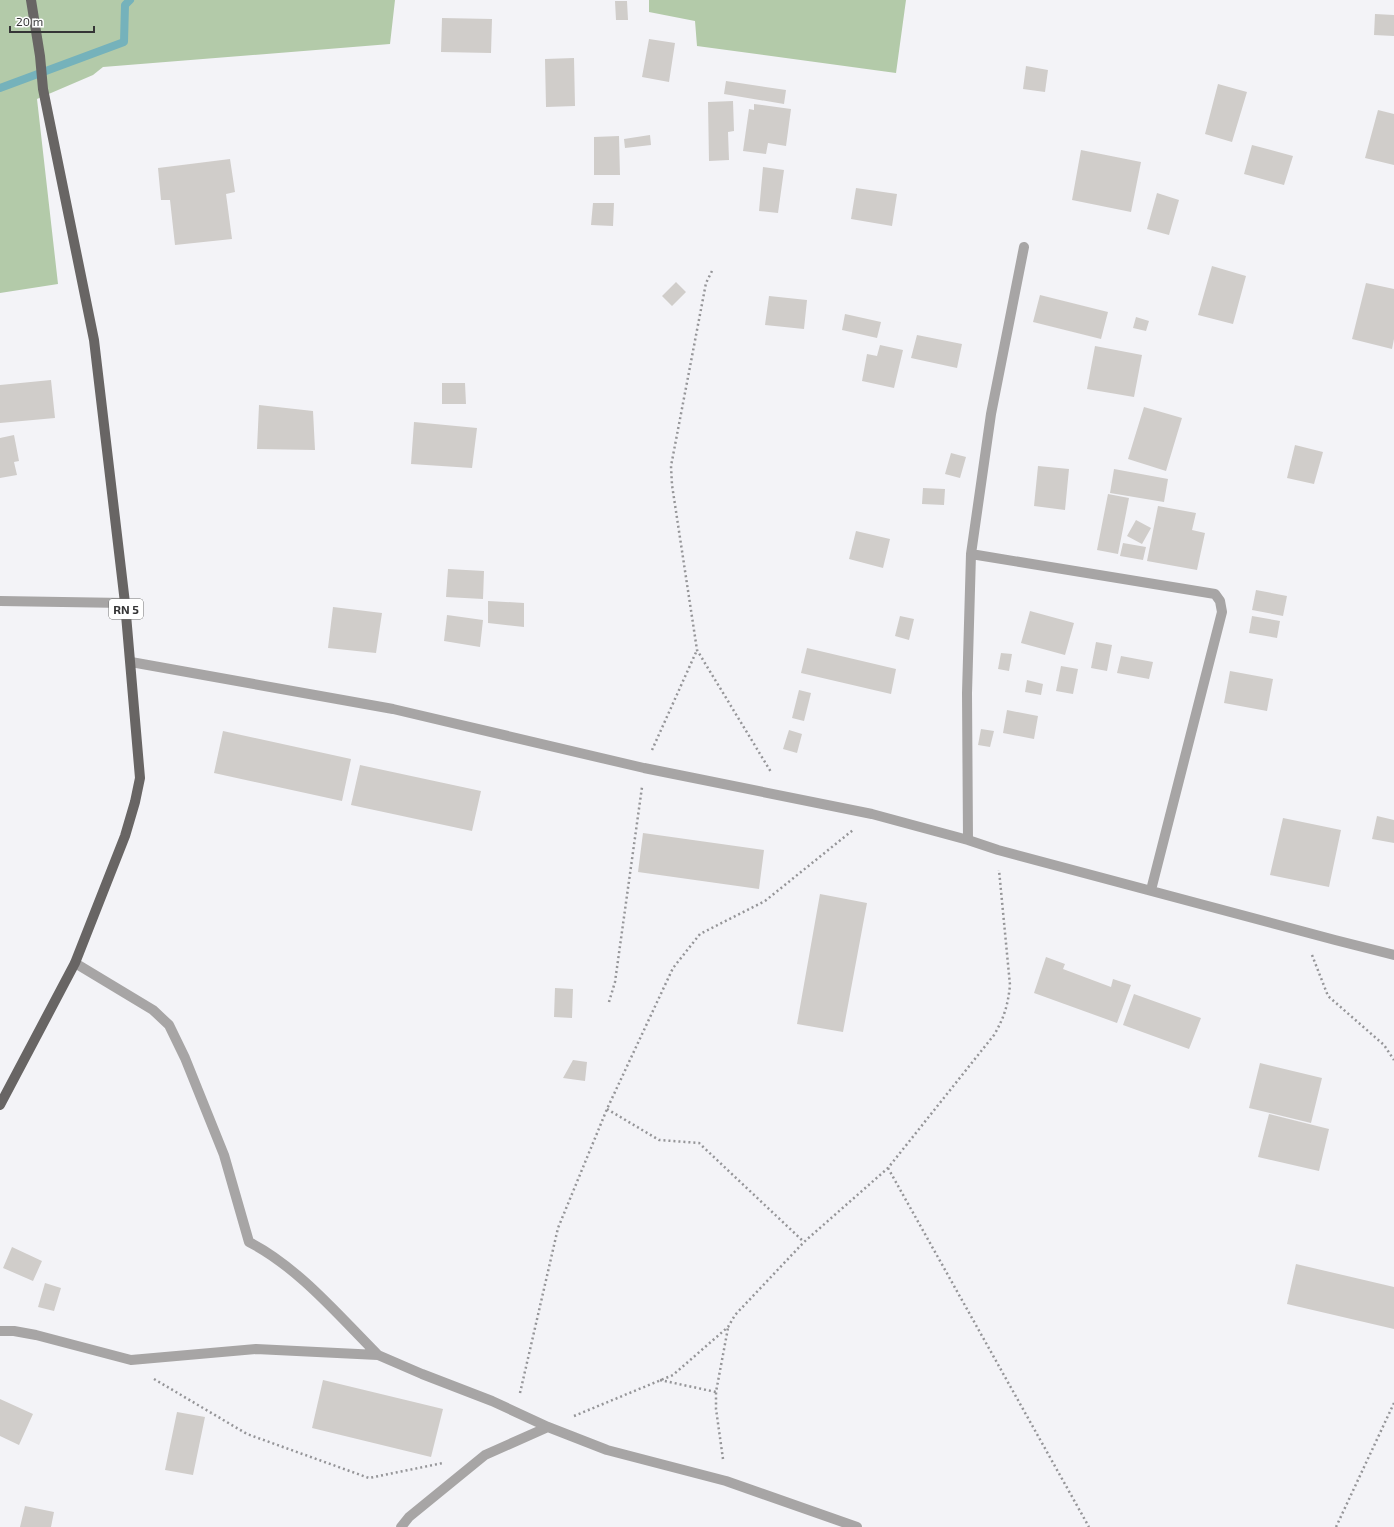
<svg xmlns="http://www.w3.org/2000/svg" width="1394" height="1527" viewBox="0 0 1394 1527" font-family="'Exo 2',sans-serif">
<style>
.green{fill:#b3caa9}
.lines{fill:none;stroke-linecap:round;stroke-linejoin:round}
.stream{stroke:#75b2bb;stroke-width:8}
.building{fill:#d0cdca}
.path{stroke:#959598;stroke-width:2.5;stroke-dasharray:2 3;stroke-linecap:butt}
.street{stroke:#a7a5a5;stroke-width:10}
.primary{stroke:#686564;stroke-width:10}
.labels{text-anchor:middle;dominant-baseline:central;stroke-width:3.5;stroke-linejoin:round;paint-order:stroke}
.shield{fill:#fff;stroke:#727272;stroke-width:1}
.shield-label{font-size:12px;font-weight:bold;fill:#353536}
</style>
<rect width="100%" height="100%" fill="#f3f3f7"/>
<path class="green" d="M0,0H395L390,44L103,67L93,75L37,99L58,284L0,293Z
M649,0H906L896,73L697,46L695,21L649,12Z"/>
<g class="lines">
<path class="stream" d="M0,88L124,42L125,5L130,0"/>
</g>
<path class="building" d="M615,1H627L628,20H616Z
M1375,14L1394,15V36L1374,35Z
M442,18L492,19L491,53L441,52Z
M649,39L675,43L669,82L642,77Z
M574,58L575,106L546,107L545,59Z
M1026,66L1048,70L1045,92L1023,89Z
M726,81L786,90L784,104L724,94Z
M1218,84L1247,92L1232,142L1205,134Z
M733,101L734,131L728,132L729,160L709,161L708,102Z
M754,104L791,109L786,146L768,143L766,154L743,151L749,109L754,110Z
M1378,110L1394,114V165L1365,158Z
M650,135L651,145L625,148L624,139Z
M619,136L620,175H594V137Z
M1252,145L1293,156L1284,185L1244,174Z
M1081,150L1141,162L1131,212L1072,200Z
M230,159L235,192L226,194L232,239L175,245L170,200H161L158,168Z
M763,167L784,170L778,213L759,211Z
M856,188L897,194L892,226L851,219Z
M1157,193L1179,200L1169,235L1147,229Z
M593,203H614L613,226L591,225Z
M1212,266L1246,276L1233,324L1198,315Z
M676,282L686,292L672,306L662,296Z
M1366,283L1394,289V339L1392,349L1352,339Z
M1040,295L1108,312L1101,339L1033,322Z
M769,296L807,300L804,329L765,325Z
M845,314L881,322L877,338L842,330Z
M1136,317L1149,321L1146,331L1133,328Z
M917,335L962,344L957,368L911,358Z
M880,345L903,350L894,388L862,381L867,354L877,356Z
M1095,346L1142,355L1134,397L1087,389Z
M51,380L55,418L0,423V385Z
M442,383H465L466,404H442Z
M259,405L313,411L315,450L257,449Z
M1144,407L1182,418L1166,471L1128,459Z
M414,422L477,428L472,468L411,464Z
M14,435L19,461L14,462L17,475L0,478V438Z
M1295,445L1323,452L1314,484L1287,478Z
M951,453L966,457L960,478L945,474Z
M1038,466L1069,469L1065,510L1034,506Z
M1114,469L1168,479L1164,502L1110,493Z
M923,488L945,489L944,505L922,504Z
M1108,494L1129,498L1118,554L1097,550Z
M1158,506L1196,513L1192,530L1205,533L1197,570L1147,561Z
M1136,520L1151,528L1142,544L1127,536Z
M856,531L890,539L883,568L849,559Z
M1123,543L1146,547L1143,560L1120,556Z
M448,569L484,571L483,599L446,597Z
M1256,590L1287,596L1283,616L1252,610Z
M488,601L524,603V627L488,623Z
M333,607L382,613L376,653L328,648Z
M1030,611L1074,623L1065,655L1021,643Z
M447,615L483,620L480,647L444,641Z
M900,616L914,619L909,640L895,636Z
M1252,616L1280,621L1277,638L1249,633Z
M1096,642L1112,645L1107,671L1091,668Z
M807,648L896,669L891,694L801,673Z
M1001,653L1012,654L1009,671L998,669Z
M1121,656L1153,662L1149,679L1117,673Z
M1061,666L1078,669L1073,694L1056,691Z
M1230,671L1273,679L1267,711L1224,703Z
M1027,680L1043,684L1041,695L1025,692Z
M799,690L811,693L804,721L792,718Z
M1007,710L1038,716L1034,739L1003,733Z
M981,729L994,731L990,747L978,745Z
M789,730L802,734L797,753L783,749Z
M223,731L351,759L342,801L214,773Z
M360,765L481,791L472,831L351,805Z
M1377,816L1394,820V843L1372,839Z
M1283,818L1341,830L1329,887L1270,875Z
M643,833L764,850L759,889L638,872Z
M820,894L867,903L843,1032L797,1024Z
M1046,957L1065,964L1063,969L1111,987L1113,979L1131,985L1117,1023L1034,993Z
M555,988L573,989L572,1018L554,1017Z
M1134,994L1201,1018L1189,1049L1123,1025Z
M573,1060L587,1062L585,1081L563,1078Z
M1260,1063L1322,1078L1311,1123L1249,1108Z
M1269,1114L1329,1129L1319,1171L1258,1157Z
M12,1247L42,1261L33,1281L3,1268Z
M1296,1264L1394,1287V1329L1287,1304Z
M45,1283L61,1288L54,1311L38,1307Z
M323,1380L443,1409L431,1457L312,1428Z
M0,1399L33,1414L19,1445L0,1436Z
M177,1412L205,1417L193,1475L165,1470Z
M25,1506L54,1512L51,1527H20Z"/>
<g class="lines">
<path class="path" d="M712,271L706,283L671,466L672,485L697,650L771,772
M652,750L697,650
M1312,955L1328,996L1384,1045L1394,1060
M609,1002L615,982L642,787
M607,1109L659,1140L699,1143L804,1242
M888,1168L1089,1527
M154,1379L247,1434L369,1478L443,1463
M660,1380L716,1392
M520,1393L558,1228L607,1109L673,968L700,934L765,901L853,830
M574,1416L673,1375L728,1327L735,1315L804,1242L888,1168L994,1035C1004,1018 1008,1005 1010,985L999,870
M723,1459L716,1409V1392L728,1328
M1336,1527L1394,1403"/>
<path class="street" d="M971,554L1215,594L1220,601L1222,612L1151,890
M0,601L125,603
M131,662L393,709L644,768L872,814L968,840L998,850L1335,940L1394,955
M968,840L967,693L971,554L991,414L1024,247
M75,963L153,1010L169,1025L185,1058L224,1155L249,1242C298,1267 339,1316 378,1355
M0,1331H14L36,1335L131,1360L256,1349L378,1355L422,1374L492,1401L548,1427L607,1450L726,1481L857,1527
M401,1527L409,1517L485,1455L548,1427"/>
<path class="primary" d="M0,1105L75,963L125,836L135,802L140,778L125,603L94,340L43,89L40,56L31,0"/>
</g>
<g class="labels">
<rect class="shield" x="109" y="599" width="34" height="20" rx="3"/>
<g class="shield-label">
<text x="126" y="609">RN 5</text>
</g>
</g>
<path d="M10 26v6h84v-6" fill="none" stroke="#353536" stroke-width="2"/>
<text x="16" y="26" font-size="12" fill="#353536" stroke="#ffffff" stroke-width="3" paint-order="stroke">20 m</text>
</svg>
